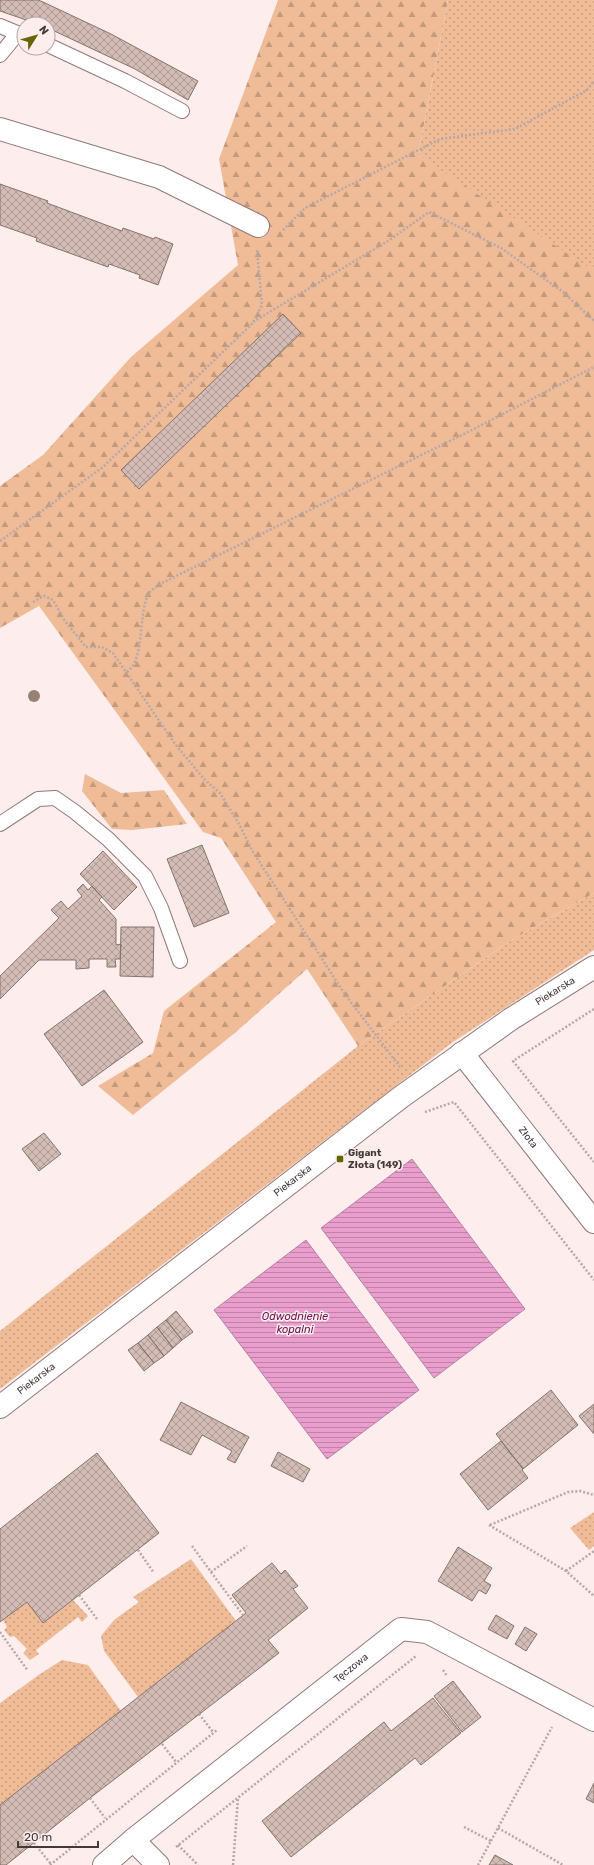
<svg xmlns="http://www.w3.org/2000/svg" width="594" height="1865" viewBox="0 0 594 1865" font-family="Rubik,sans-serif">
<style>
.grass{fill:url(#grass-dots)}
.forest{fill:url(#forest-firs)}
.water{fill:url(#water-rules);stroke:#b880a1}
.building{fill:url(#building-cross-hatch);stroke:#87726b}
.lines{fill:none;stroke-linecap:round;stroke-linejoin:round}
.service-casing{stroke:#907978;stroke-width:16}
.minor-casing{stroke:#907978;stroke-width:24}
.tertiary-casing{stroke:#907978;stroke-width:24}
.path{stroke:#b5a8a8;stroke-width:2.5;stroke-dasharray:2 2;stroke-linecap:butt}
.service{stroke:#fff;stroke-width:14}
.minor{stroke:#fff;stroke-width:22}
.tertiary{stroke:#fff;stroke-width:22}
.tree{fill:#978173}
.poi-dot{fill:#636601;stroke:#fdeeed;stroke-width:1.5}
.labels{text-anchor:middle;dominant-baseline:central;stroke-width:3;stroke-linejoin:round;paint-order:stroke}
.street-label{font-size:10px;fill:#433939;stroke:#fdeeed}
.poi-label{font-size:10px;font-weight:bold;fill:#433939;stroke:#fdeeed;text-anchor:start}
.water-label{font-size:11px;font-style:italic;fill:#6a1251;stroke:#fdeeed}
</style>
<defs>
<pattern id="grass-dots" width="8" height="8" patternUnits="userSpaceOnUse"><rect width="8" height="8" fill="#f0bc98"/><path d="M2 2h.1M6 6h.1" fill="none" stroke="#c49a7d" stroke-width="1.8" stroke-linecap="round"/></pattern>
<pattern id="forest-firs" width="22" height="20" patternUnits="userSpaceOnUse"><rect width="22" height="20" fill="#f0bc98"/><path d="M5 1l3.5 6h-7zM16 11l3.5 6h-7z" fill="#c49a7d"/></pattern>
<pattern id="water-rules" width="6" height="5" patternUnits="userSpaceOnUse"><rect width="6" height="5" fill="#ea9ecd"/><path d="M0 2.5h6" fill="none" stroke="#bf82a7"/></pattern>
<pattern id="building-cross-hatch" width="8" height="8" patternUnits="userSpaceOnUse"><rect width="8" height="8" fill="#d3bcb5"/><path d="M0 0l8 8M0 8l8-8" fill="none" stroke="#ad9a94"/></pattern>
</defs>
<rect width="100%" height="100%" fill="#fdeeed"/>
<path class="grass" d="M448,0H594V277L418,155Z
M594,893V950L453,1042L0,1389V1331L358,1046L510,941Z
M594,1512V1546L589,1550L570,1528Z
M191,1559L236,1621L138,1697L104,1651L101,1636L114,1620L139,1602L133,1597Z
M73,1600L88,1616L82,1622L78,1617L36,1650L39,1654L30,1660L23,1653L27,1649L14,1636L10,1637L4,1630L7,1627L3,1620L27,1602L43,1623Z
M62,1660L88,1665L121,1711L0,1805V1703L40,1674Z"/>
<path class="forest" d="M278,0H448L418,155L594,271V893L510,941L358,1046L307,969L236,1032L133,1115L98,1086L153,1053L164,1011L276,922L221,838L203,832L39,606L0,628V486L43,455L131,357L238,265L219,159Z
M85,774L121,793L164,790L187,824L132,830L112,829L82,791Z"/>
<path class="water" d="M412,1159L525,1309L434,1378L321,1228Z
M306,1240L419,1390L327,1459L214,1310Z"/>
<path class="building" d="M0,0H38L43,2L111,34L198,81L188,100L135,69L48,28V24H38L0,11Z
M0,184L48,201L47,203L122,231L123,228L154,239L155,237L173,244L158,285L139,278L140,275L109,264L108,267L36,241L37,238L0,225Z
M283,314L301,333L139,489L121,470Z
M202,845L229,913L194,927L167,859Z
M103,851L137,887L114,910L80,874Z
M83,884L88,890L92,886L102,897L99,900L116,919V945L121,944L120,959H115L116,967H107V959H89V968L76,969V960H39L0,999V976L59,918L51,910L61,901L68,909L82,896L77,890Z
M121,927H154L153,977L120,976Z
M104,990L143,1042L82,1086L44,1034Z
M44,1133L61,1154L39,1171L22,1149Z
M176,1311L193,1332L182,1340L166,1320Z
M166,1320L182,1340L173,1348L157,1327Z
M157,1327L173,1348L164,1356L148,1335Z
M148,1335L164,1356L154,1363L138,1343Z
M138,1343L154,1363L144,1371L128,1350Z
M551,1390L578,1425L523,1469L496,1434Z
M181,1402L249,1437L235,1463L227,1459L232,1451L202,1435L191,1455L160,1440Z
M594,1404V1434L579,1416Z
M501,1441L523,1469L522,1470L528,1478L488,1510L460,1474Z
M278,1452L310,1469L303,1482L271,1466Z
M97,1453L159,1533L43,1623L27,1602L0,1622V1529Z
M458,1547L492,1568L484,1581L491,1585L486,1594L479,1590L472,1601L438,1581Z
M272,1563L281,1574L285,1570L298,1586L293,1589L308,1608L268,1640L279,1653L90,1798L6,1865H0V1805L246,1613L232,1595Z
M496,1615L514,1626L507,1639L488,1629Z
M525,1627L537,1634L526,1651L515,1644Z
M453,1681L481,1717L462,1732L434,1696Z
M433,1698L461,1733L421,1765L415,1758L291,1857L262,1821L384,1722L391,1731Z
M594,1783V1803L586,1799Z
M495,1855L513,1865H489Z"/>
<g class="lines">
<g class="service-casing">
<path id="service" d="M0,26L24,36
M48,45L125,81L182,111
M0,55L18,33
M0,824L38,799L55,798L75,812L108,839L145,876L161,908L180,961"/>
</g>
<g class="minor-casing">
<g id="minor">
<path d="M0,129L159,177L258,226"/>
<path id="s1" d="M462,1053L594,1222"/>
<path d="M133,1840L158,1865"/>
<path id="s2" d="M104,1865L133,1840L401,1629L427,1632L594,1720"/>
</g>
</g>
<g class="tertiary-casing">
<g id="tertiary">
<path id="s3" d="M0,1407L401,1097L511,1019L594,967"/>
</g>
</g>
<path class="path" d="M283,230L305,208L440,139L515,129L587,90L594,81
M253,322L388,241L429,212L501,248L563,292L594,321
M0,541L103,467L253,323L262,305L257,250
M33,602L44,596L53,600L65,621L86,647H102L113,653L175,744L204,779L220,793L239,824L253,852L344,993L400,1067
M127,672C145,659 138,616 148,595C150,590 158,586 162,583L466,433L594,367
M594,1009L513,1061L594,1162
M425,1112L454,1102L594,1280
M489,1525L566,1571L594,1596
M490,1525L568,1492L580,1491L594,1495
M192,1546L211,1572L247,1546
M138,1550L154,1573
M566,1571L594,1551
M211,1572L243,1615
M79,1595L97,1619
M0,1632L28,1671
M443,1670L447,1676
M199,1714L213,1732
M162,1744L176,1762
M90,1798L105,1818
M464,1827L491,1841L478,1865
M498,1828L563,1865
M491,1841L552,1727
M34,1843L51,1864
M178,1845L198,1865
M176,1847L416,1656
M50,1865L217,1730
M233,1865L238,1798"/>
<use href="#service" class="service"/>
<use href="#minor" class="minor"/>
<use href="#tertiary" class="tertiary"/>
</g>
<circle class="tree" cx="34" cy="696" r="6"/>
<rect class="poi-dot" x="336" y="1155" width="8" height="8" rx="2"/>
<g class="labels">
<g class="street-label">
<text stroke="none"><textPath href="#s3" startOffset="694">Piekarska</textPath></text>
<text stroke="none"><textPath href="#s1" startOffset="107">Złota</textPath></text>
<text stroke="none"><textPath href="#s3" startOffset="370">Piekarska</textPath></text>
<text stroke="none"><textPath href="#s3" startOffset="46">Piekarska</textPath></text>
<text stroke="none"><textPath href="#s2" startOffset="316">Tęczowa</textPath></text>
</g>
<g class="poi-label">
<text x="348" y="1153">Gigant<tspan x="348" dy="12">Złota (149)</tspan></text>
</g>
<g class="water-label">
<text x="295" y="1316">Odwodnienie<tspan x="295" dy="13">kopalni</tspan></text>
</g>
</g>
<g transform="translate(36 36) rotate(53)"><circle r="19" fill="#fdeeed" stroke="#b3a6a5"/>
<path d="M0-3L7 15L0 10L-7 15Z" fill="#636601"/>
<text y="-6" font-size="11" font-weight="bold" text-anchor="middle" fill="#433939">N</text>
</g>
<path d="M18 1841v6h80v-6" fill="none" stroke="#433939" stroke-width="2"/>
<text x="24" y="1841" font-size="12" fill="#433939" stroke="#fdeeed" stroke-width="3" paint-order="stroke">20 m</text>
</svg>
